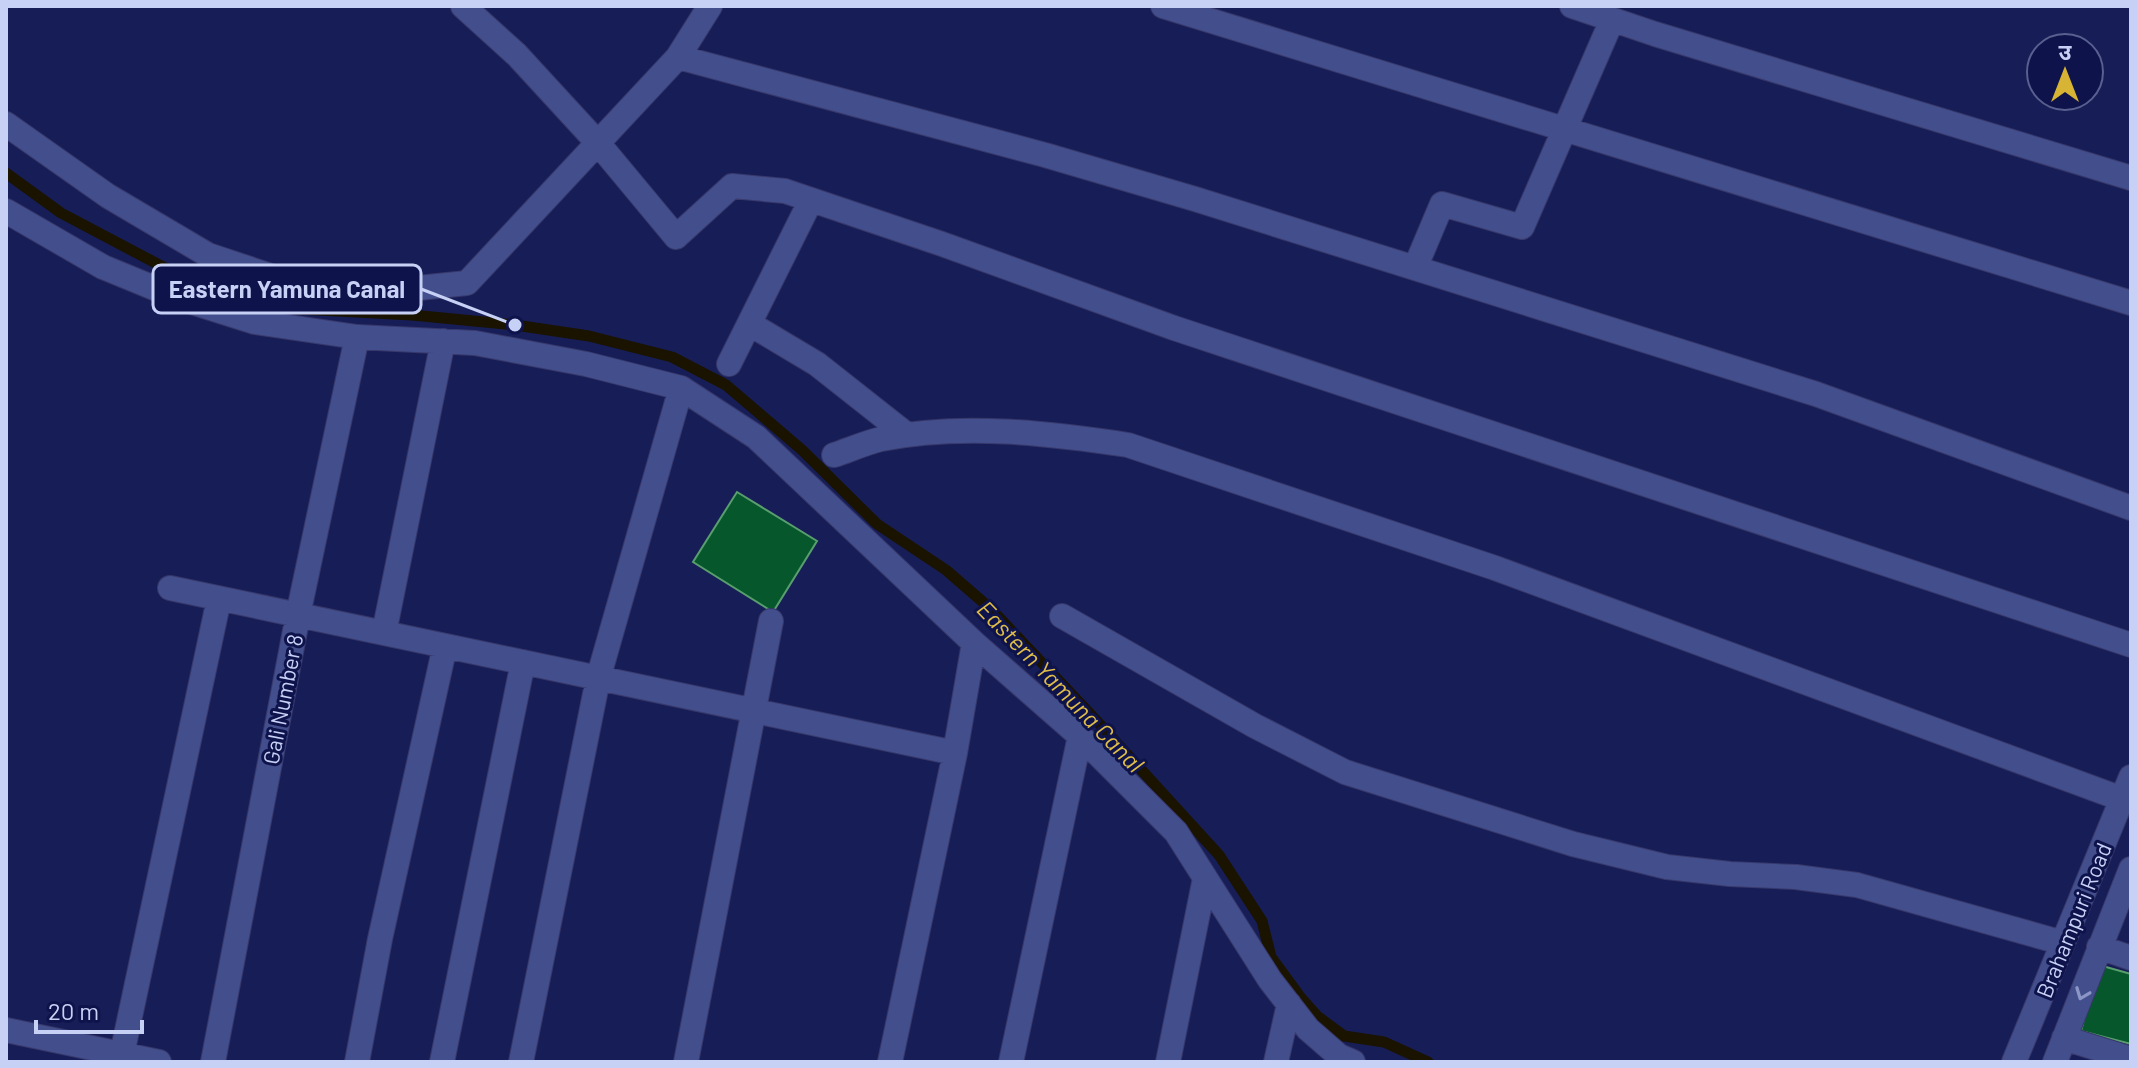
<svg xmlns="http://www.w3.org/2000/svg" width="2137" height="1068" viewBox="0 0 2137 1068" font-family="Barlow,'Noto Sans Devanagari',sans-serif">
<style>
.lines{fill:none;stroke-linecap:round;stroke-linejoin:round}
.stream{stroke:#1a1300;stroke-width:11}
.building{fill:#06572b;stroke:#599e6e;stroke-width:2}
.minor-casing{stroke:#38386b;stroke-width:26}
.minor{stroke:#424f8c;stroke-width:24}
.oneway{stroke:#8b96c6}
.labels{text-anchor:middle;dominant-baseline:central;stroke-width:6;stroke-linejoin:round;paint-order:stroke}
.street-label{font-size:22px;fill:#c7d1f5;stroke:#0f134b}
.water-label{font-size:24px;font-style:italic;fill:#dfbd49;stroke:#0f134b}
.leader{fill:none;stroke:#c7d1f5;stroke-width:3}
.callout-dot{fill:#c7d1f5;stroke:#0f134b;stroke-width:3}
.callout{fill:#0f134b;stroke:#c7d1f5;stroke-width:3}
.callout-label{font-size:24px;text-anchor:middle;font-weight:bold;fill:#c7d1f5}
</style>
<rect width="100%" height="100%" fill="#171e57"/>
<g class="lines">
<path class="stream" d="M6,173L61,213L203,288L282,308L412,315L515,325L589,336L672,357L726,385L802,450L877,524L946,570L991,609L1094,718L1219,855L1262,921L1271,957L1301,998L1317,1016L1344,1036L1384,1042L1428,1062"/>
</g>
<path class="building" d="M737,492L817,541L773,612L693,562Z
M2099,965L2131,974V1044L2081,1031Z"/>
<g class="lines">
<g class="minor-casing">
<path id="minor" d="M463,6L517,55L597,142L676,237L732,186L785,191L942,244L1174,328L2131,645
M1163,6L2131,303
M1572,6L1655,34L2131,178
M678,57L1045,155L1195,199L1816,394L2131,508
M6,124L108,196L208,255L310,289L379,292L467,283L678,57L710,6
M6,211L103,267L176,297L255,322L357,337L475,343L586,364L681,388L756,437L974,643L1080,736L1176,832L1270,980L1308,1029L1339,1056L1353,1062
M1415,268L1442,204L1522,227L1612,20
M750,324L817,364L907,435
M729,364L811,200
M834,455C849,450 865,443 881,439C961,423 1048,433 1128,445L1495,568L2122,799
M170,588L955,753
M1062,616L1255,726L1345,772L1573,844L1667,867L1730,874L1796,877L1857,885L2063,943
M384,633L443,341
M2099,947L2131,958
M6,1030L159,1062
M2064,1038L2131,1059
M122,1054L219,599
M213,1062L298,615L357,337
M357,1062L380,939L445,646
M442,1062L523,662
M521,1062L598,679L681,388
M686,1062L771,621
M890,1062L955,753L974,643
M1011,1062L1080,736
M1168,1062L1205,878
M1276,1062L1289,1004
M2014,1062L2131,777
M2055,1062L2131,869"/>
</g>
<use href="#minor" class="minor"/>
</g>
<defs><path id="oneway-chevron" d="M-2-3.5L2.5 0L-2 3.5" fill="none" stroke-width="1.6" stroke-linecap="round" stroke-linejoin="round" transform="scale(2)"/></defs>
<use class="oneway" href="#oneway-chevron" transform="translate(2082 994) rotate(111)"/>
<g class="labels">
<g class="street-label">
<text transform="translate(282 699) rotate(-79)">Gali Number 8</text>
<text transform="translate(2073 920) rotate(-68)">Brahampuri Road</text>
</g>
<g class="water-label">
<text transform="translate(1061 686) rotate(46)">Eastern Yamuna Canal</text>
</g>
</g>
<path class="leader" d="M515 325L421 289"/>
<circle class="callout-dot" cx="515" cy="325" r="8"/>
<rect class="callout" x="153" y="265" width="268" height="48" rx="8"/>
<g class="callout-label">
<text x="287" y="298">Eastern Yamuna Canal</text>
</g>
<rect width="2137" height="1068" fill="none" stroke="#c7d1f5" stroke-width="16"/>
<g transform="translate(2065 72)"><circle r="38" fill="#0f134b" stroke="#595f8f" stroke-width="2"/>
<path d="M0-6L14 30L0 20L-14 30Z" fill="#d8b434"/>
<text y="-12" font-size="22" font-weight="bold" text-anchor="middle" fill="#c7d1f5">उ</text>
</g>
<path d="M36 1020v12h106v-12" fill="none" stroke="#c7d1f5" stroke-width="4"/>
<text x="48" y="1020" font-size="24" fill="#c7d1f5" stroke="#0f134b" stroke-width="6" paint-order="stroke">20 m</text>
</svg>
